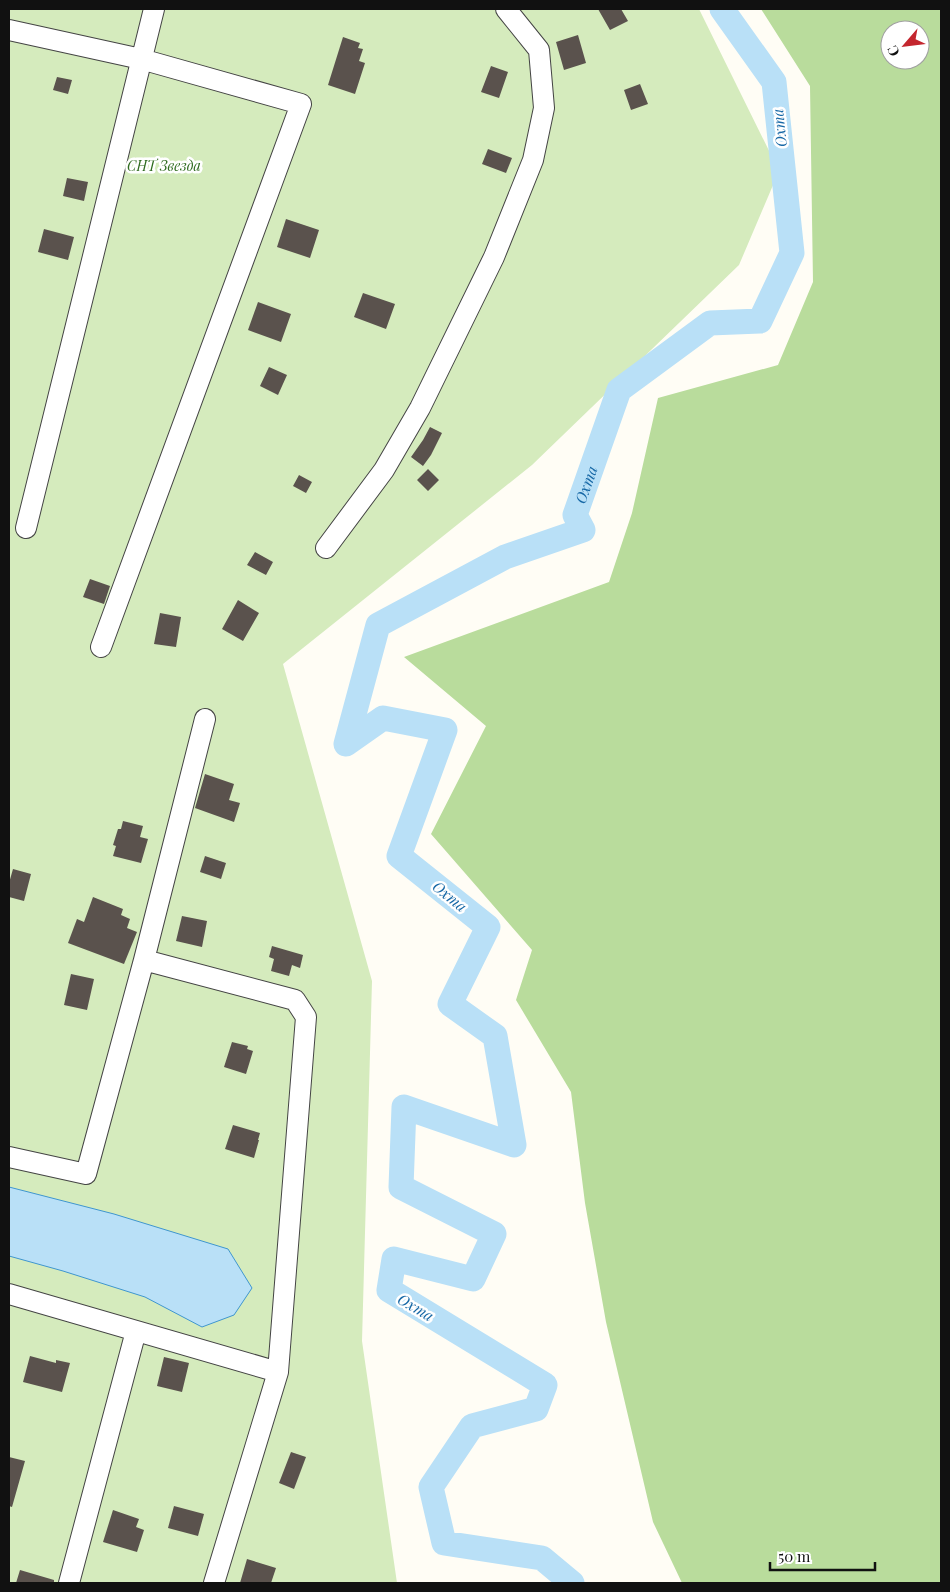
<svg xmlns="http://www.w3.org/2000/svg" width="950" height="1592" viewBox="0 0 950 1592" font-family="'Playfair Display',serif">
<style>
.green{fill:#d5ebbd}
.forest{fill:#b9dc9c;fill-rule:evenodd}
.water{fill:#b9e0f7;stroke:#3f96cf}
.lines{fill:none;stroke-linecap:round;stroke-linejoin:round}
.river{stroke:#b9e0f7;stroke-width:25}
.building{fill:#5a524d}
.minor-casing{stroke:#444;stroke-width:22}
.minor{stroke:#fff;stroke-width:20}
.labels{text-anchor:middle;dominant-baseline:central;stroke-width:5;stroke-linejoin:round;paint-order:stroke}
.park-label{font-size:14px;font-style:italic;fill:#2f6b1f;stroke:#fff}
.water-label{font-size:15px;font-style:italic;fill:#1768a6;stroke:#fff}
</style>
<rect width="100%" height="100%" fill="#fffdf5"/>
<path class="green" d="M9,9H699L779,171L739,265L532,465L283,664L372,981L362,1341L397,1583H9Z"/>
<path class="forest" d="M761,9H941V1583H682L653,1522L606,1322L585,1203L571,1092L516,1000L532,950L431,834L486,726L404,657L609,582L632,513L658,398L778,365L813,282L810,86ZM890,30H920V60H890Z"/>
<path class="water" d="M9,1187L114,1214L228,1249L252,1288L234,1315L202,1327L145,1297L63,1271L9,1256Z"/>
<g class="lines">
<path class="river" id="s1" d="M572,1583L542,1558L444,1543L431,1487L472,1426L536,1409L545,1385L389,1290L394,1259L473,1279L494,1234L401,1187L404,1107L514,1145L495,1036L450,1004L488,927L399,856L445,730L383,718L346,744L378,625L505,557L583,530L575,515L619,390L710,323L760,321L792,253L774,82L722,9"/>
</g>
<path class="building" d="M598,9H621L628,21L610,30Z
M578,35L586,63L564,70L556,42Z
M343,37L360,43L358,48L363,49L359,61L365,63L355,94L328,85Z
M491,66L508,72L499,98L481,92Z
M57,77L72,80L68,94L53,90Z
M640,84L648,104L631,110L624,90Z
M488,149L512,158L506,173L482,164Z
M67,178L88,182L84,201L63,196Z
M286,219L319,230L310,258L277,247Z
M44,229L74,237L68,260L38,252Z
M363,293L395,304L386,329L354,317Z
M258,302L291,314L281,342L248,330Z
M269,367L287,375L278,395L260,386Z
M430,427L442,433L431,455L423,466L411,457L423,440Z
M428,469L439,480L428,491L417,480Z
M299,475L312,482L306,493L293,486Z
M255,552L273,562L266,575L247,565Z
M90,579L110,586L104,604L83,597Z
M238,600L259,613L243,641L222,629Z
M160,613L181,617L176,647L154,644Z
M205,774L234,784L229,800L240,803L234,822L195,808Z
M123,821L143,826L140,837L148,839L141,863L113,856L116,846L113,845L118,829H121Z
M205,856L226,863L221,879L200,872Z
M13,869L31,874L24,901L9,897V883Z
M93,897L123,909L121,915L130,919L127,928L137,932L124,964L68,943L77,919L84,922Z
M182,916L207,921L202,947L176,941Z
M272,946L303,955L300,968L292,965L289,976L271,971L274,959L269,957Z
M71,974L94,979L87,1010L64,1005Z
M232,1042L248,1046L247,1049L253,1051L246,1074L224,1067Z
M233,1125L260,1133L258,1140H259L254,1158L225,1149Z
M30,1356L56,1363V1360L70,1363L62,1392L23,1382Z
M164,1357L189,1363L182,1392L157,1386Z
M291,1452L306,1457L294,1489L279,1483Z
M9,1457L25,1461L12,1507L9,1506Z
M174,1506L204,1514L198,1536L168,1528Z
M113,1510L139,1519L136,1527L144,1530L137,1552L103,1542Z
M247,1559L276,1568L271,1583H240Z
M20,1570L54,1580V1583H16Z"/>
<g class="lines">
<g class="minor-casing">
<path id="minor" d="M9,30L141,59L301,104L101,647
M26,528L154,9
M326,548L384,470L420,408L494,257L533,160L544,108L539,50L506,9
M144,960L295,1000L306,1017L278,1372L214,1583
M9,1157L86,1174L144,960L205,719
M9,1294L278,1372
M69,1583L136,1331"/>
</g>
<use href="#minor" class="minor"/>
</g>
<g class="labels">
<g class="park-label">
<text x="164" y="165">СНТ Звезда</text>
</g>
<g class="water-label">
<text transform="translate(779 128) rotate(-96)">Охта</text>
<text stroke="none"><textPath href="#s1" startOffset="2014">Охта</textPath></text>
<text transform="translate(450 896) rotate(39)">Охта</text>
<text transform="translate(416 1307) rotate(31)">Охта</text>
</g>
</g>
<rect width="950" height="1592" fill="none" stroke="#111111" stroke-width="20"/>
<g transform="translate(905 45) rotate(242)"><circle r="24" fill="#ffffff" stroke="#a0a0a0"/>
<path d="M0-4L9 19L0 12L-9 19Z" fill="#c4262e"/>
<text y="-8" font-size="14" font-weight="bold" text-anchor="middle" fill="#111111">С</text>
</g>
<path d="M770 1562v8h105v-8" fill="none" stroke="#111111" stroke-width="2.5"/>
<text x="778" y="1562" font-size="15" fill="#111111" stroke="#ffffff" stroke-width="4" paint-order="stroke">50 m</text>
</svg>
